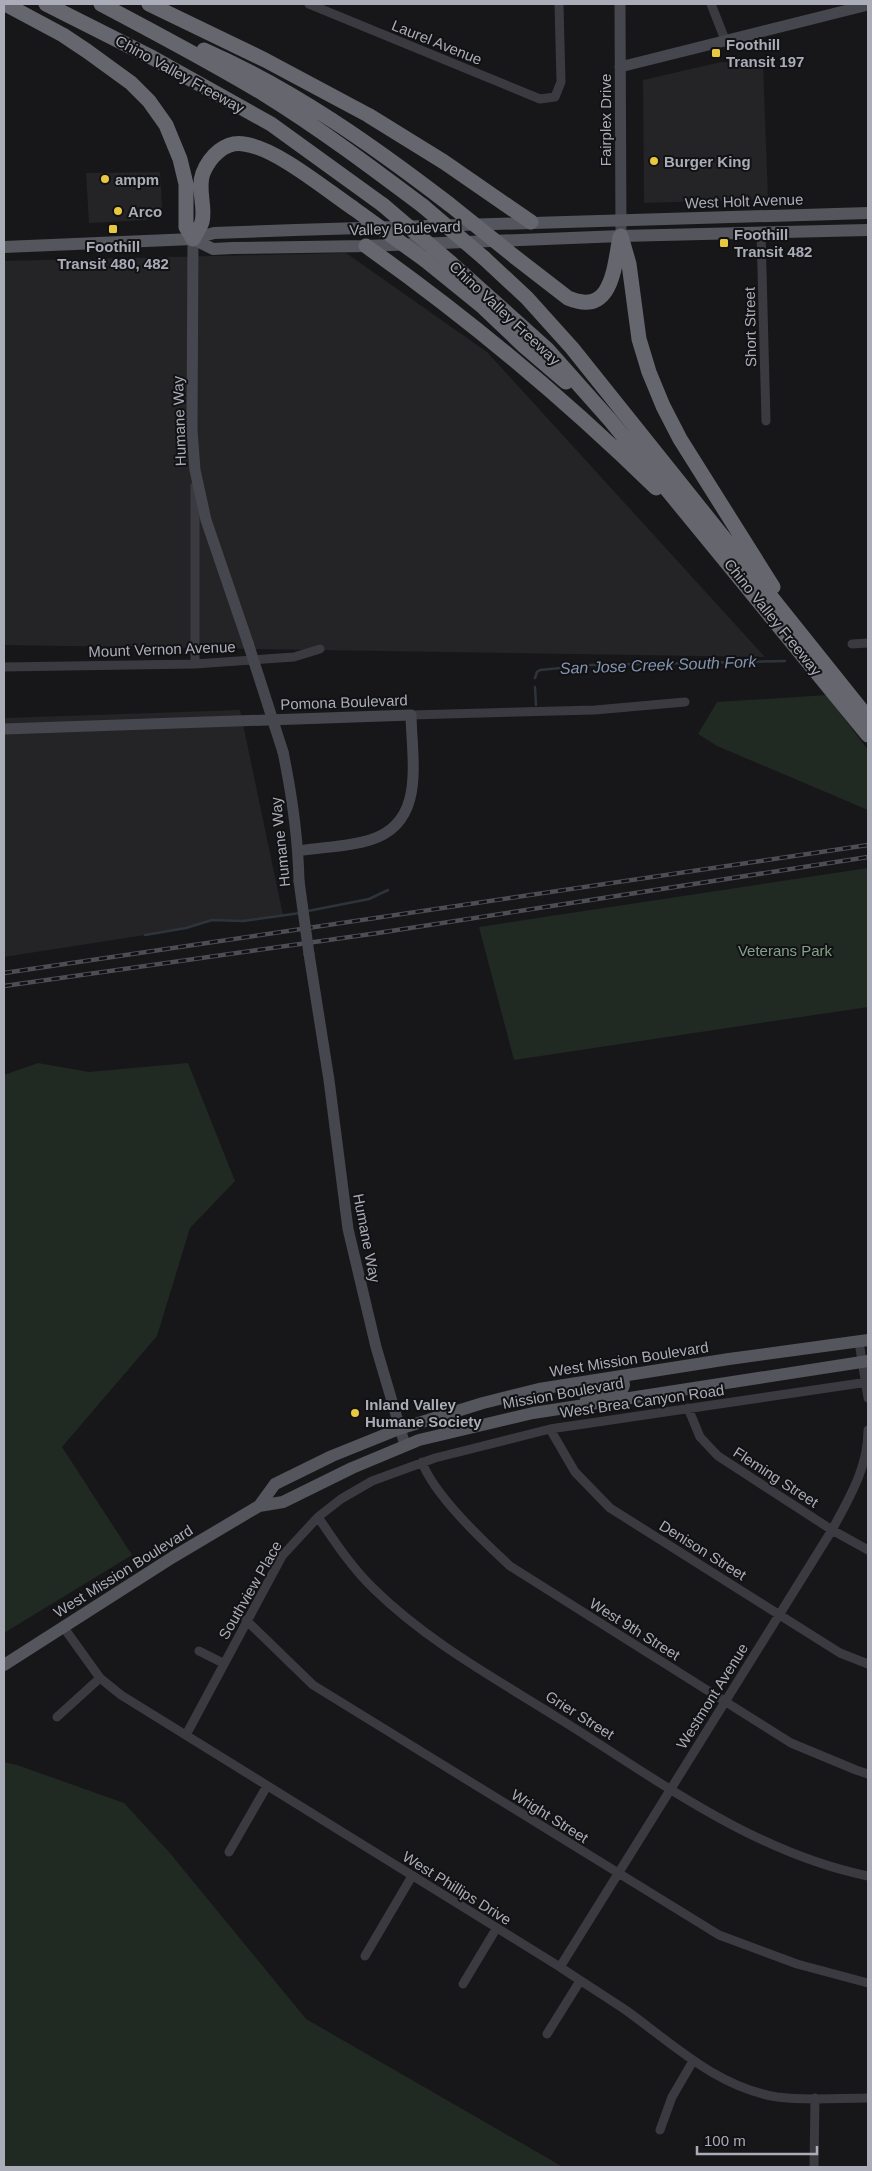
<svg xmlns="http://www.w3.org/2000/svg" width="872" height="2171" viewBox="0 0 872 2171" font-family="Helvetica,sans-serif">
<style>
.built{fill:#242326}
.green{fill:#212923}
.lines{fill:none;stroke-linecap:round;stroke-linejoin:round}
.stream{stroke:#2e343c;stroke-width:2.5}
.street{stroke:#3a3a40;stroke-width:9}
.secondary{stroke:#46474e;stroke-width:11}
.primary{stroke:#54555d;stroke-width:12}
.highway{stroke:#65666e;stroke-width:15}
.rail-casing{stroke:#4d4e55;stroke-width:4.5}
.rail{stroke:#121214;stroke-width:2.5;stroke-dasharray:8;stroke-linecap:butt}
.secondary-bridge{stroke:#46474e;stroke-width:11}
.highway-bridge{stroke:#65666e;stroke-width:15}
.poi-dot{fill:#e8c840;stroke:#121214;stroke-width:2}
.labels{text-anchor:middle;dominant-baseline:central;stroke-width:4;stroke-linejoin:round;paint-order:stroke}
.street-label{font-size:15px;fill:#aaacb8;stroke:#121214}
.poi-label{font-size:15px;font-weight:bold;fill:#aaacb8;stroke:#121214;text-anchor:start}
.park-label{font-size:15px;fill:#82a289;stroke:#121214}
.water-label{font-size:16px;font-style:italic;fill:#8395b1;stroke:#121214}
</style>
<rect width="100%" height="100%" fill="#171719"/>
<path class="built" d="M721,62L763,63L768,199L644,203L643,80Z
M160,172L162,207L146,220L89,223L86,173Z
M346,253L487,352L765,657L4,645V261Z
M240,710L283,915L243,921L212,920L186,928L145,935L4,957V718Z"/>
<path class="green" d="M827,695L868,750V810L717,746L698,734L717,702Z
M868,868V1007L514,1060L479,927Z
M38,1063L89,1072L188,1063L235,1181L190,1228L157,1336L62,1447L132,1555L4,1633V1075Z
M4,1762L17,1765L124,1803L169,1852L306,2019L563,2167H4Z"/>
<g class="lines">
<path class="stream" d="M535,678L537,672L540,670L591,665L785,661
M535,687L536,705
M308,911L369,899L388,890
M145,935L186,928L212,920L243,921L300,913"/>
<path class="street" d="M309,4L540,99L555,97L561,82L559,4
M711,4L726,42
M761,233L766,421
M852,644L868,643
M195,664V486
M4,667L195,664L294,657L320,649
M411,715L595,710L685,702
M859,1342L868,1398
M688,1408L700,1437L718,1456L832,1530L868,1550
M550,1429L575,1472L610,1508L840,1653L868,1664
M422,1462C434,1495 483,1541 510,1566L791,1743L856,1770L868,1774
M318,1517C335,1542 352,1568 374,1589C429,1643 498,1680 563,1721C659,1781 755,1853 868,1876
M246,1620L313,1685L719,1935L797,1964L868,1983
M64,1628L100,1678L121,1695L560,1967C582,1982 605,1996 627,2011C674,2045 717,2087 777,2097C806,2101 839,2098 868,2098
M199,1651L223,1663
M57,1717L100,1678
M186,1735L282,1556L318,1517L341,1499L372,1481L435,1458L550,1429L868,1382
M229,1852L267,1786
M365,1956L412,1876
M560,1967L832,1530C849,1498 868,1468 868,1430
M463,1984L496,1929
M547,2034L580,1981
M660,2130L672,2097L693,2061
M814,2167L815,2098"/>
<path class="secondary" d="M620,4L621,236
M620,67L868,5
M193,239L192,430L195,470L206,520L248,643
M4,729L411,715C412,762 426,823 370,840C348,847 321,847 298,851
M283,752C292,795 298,838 299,881
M309,954L329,1080L348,1229L376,1347L405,1445"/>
<path class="primary" d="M193,239L213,249L233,248L366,246L621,236L868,230
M4,247L193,239L214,233L295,230L868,213
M586,1399L593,1395L623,1388L624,1385L623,1376
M259,1506L283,1502L352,1468L419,1440L533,1413L868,1361
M4,1665L173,1557L259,1506L275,1484L332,1456L399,1429L483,1403L539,1389L729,1359L868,1340"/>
<path class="highway" d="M5,4L63,35L87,51L131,83L149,101L166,125L180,159L186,184V227L193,239
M46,4L153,58L271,124L383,205
M101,4C156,33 211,62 264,94C319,128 371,167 423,206
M149,4L265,60L368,115L444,162L531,222
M204,50C293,89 372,145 449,204
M621,236L629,264L639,339L649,372L663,406L680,439L773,587
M193,239C196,234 200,228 202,222C206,207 197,189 203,173C210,156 225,141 244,144C276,148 325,189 353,208
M366,246C469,319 566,400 656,488
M515,257L568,298C613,317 614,266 620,237
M484,258L527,298L572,348L868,718
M425,260L483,307L524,346L566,382
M451,263L547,349L610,420L868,735"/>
<g class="rail-casing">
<path id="rail" d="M4,973L868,845
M4,986L378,933L868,857"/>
</g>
<use href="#rail" class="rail"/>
<path class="secondary-bridge" d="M248,643L283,752
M299,881L309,954"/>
<path class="highway-bridge" d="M449,204L515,257
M383,205L451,263
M423,206L484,258
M353,208L425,260"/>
</g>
<g class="poi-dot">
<rect x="711" y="48" width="10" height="10" rx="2.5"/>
<circle cx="654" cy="161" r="5"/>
<circle cx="105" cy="179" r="5"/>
<circle cx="118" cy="211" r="5"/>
<rect x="108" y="224" width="10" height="10" rx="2.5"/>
<rect x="719" y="238" width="10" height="10" rx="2.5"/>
<circle cx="355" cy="1413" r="5"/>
</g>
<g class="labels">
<g class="street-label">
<text transform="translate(437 42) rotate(22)">Laurel Avenue</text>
<text transform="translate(180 74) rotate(29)">Chino Valley Freeway</text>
<text transform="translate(605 120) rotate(-90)">Fairplex Drive</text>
<text transform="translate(744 201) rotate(-2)">West Holt Avenue</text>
<text transform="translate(405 228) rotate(-2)">Valley Boulevard</text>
<text transform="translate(505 313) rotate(43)">Chino Valley Freeway</text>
<text transform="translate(750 327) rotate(-91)">Short Street</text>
<text transform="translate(179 421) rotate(-92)">Humane Way</text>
<text transform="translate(773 617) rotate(51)">Chino Valley Freeway</text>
<text transform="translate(162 649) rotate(-2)">Mount Vernon Avenue</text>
<text transform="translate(344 702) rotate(-2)">Pomona Boulevard</text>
<text transform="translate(280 842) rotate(-96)">Humane Way</text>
<text transform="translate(367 1238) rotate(79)">Humane Way</text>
<text transform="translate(629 1359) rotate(-9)">West Mission Boulevard</text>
<text transform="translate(563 1393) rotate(-10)">Mission Boulevard</text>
<text transform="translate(642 1401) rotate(-8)">West Brea Canyon Road</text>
<text transform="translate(776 1477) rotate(33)">Fleming Street</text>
<text transform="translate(703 1550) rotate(32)">Denison Street</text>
<text transform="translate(123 1571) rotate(-32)">West Mission Boulevard</text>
<text transform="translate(250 1590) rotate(-60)">Southview Place</text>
<text transform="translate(635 1629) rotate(32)">West 9th Street</text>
<text transform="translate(712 1696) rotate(-58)">Westmont Avenue</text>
<text transform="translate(580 1715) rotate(32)">Grier Street</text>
<text transform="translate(550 1816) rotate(32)">Wright Street</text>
<text transform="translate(457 1888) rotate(32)">West Phillips Drive</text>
</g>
<g class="poi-label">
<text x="726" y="44">Foothill<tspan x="726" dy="17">Transit 197</tspan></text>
<text x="664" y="161">Burger King</text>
<text x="115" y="179">ampm</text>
<text x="128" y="211">Arco</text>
<text x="734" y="234">Foothill<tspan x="734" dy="17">Transit 482</tspan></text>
<text x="113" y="246" text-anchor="middle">Foothill<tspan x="113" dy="17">Transit 480, 482</tspan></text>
<text x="365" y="1404">Inland Valley<tspan x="365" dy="17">Humane Society</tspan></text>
</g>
<g class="park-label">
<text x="785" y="950">Veterans Park</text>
</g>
<g class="water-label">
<text transform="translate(658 665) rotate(-2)">San Jose Creek South Fork</text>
</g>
</g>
<rect width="872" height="2171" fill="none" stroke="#aaacb8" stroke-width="10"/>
<path d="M697 2146v8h120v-8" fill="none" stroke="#aaacb8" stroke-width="2.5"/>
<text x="704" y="2146" font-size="15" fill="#aaacb8" stroke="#121214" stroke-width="4" paint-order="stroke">100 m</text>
</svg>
